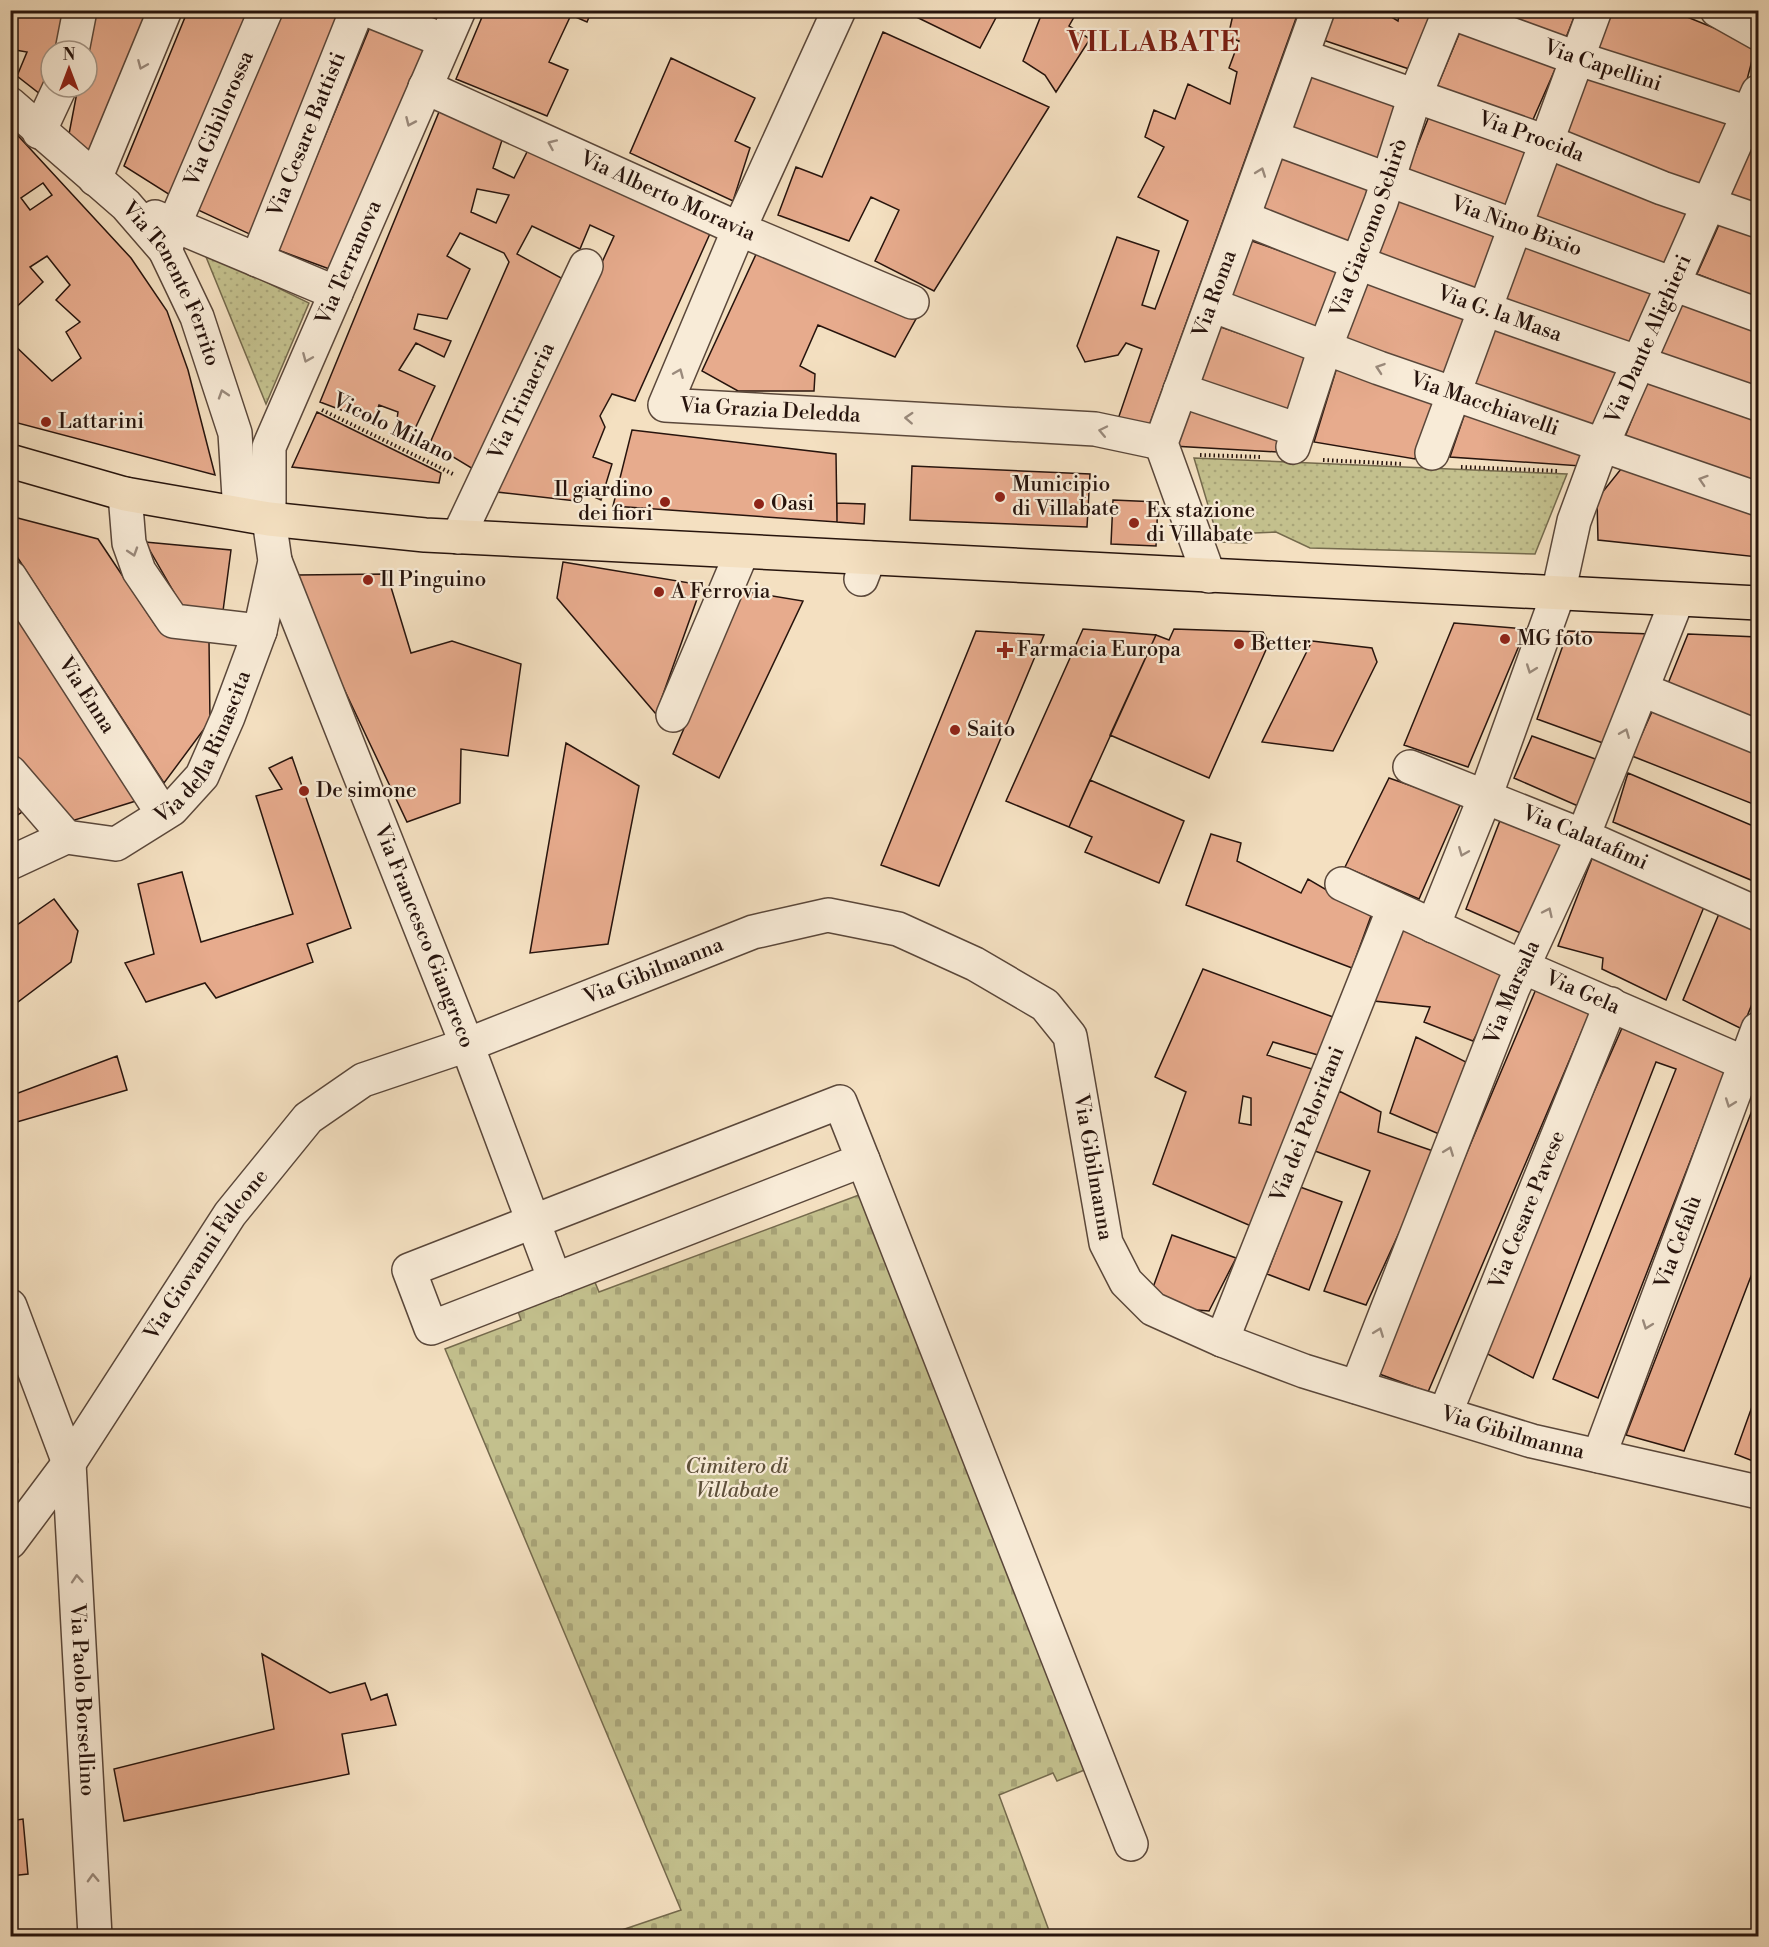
<svg xmlns="http://www.w3.org/2000/svg" width="1769" height="1947" viewBox="0 0 1769 1947" font-family="'Libre Bodoni',serif">
<style>
.cemetery{fill:url(#cemetery-stones);stroke:#756a4d;stroke-width:1.5}
.garden{fill:url(#garden-dots);stroke:#756a4d;stroke-width:1.5}
.pitch{fill:#c3c08d;stroke:#756a4d;stroke-width:1.5}
.building{fill:#e7ab8d;stroke:#27140d;stroke-width:1.5;fill-rule:evenodd}
.lines{fill:none;stroke-linecap:round;stroke-linejoin:round}
.minor-casing{stroke:#5a473a;stroke-width:36}
.major-casing{stroke:#27140d;stroke-width:36}
.path{stroke:#27140d;stroke-width:4;stroke-dasharray:1.5 3;stroke-linecap:butt}
.minor{stroke:#f8ebd7;stroke-width:33}
.major{stroke:#f4e0c1;stroke-width:33}
.oneway{stroke:#9a8a7c}
.poi-dot{fill:#8f2418;stroke:#f8ebd7;stroke-width:2}
.labels{text-anchor:middle;dominant-baseline:central;stroke-width:4.5;stroke-linejoin:round;paint-order:stroke}
.street-label{font-size:21px;fill:#27140d;stroke:#f8ebd7}
.poi-label{font-size:21px;fill:#27140d;stroke:#f8ebd7;text-anchor:start}
.park-label{font-size:21px;font-style:italic;fill:#5e503a;stroke:#f8ebd7}
.district-label{font-size:27px;font-weight:bold;letter-spacing:1.5px;fill:#7a1f14;stroke:#f8ebd7}
</style>
<defs>
<pattern id="cemetery-stones" width="16" height="16" patternUnits="userSpaceOnUse" patternTransform="scale(1.5)"><rect width="16" height="16" fill="#c3c08d"/><path d="M2 7V4a2 2 0 0 1 4 0v3zM10 15v-3a2 2 0 0 1 4 0v3z" fill="#a8a478"/></pattern>
<pattern id="garden-dots" width="8" height="8" patternUnits="userSpaceOnUse" patternTransform="scale(1.5)"><rect width="8" height="8" fill="#c3c08d"/><path d="M2 2h.1M6 6h.1" fill="none" stroke="#a8a478" stroke-width="1.8" stroke-linecap="round"/></pattern>
</defs>
<rect width="100%" height="100%" fill="#f4e0c1"/>
<filter id="stains"><feTurbulence type="fractalNoise" baseFrequency=".00333" numOctaves="4"/><feColorMatrix values="0 0 0 0 .2 0 0 0 0 .09 0 0 0 0 .02 0 0 0 .5 -.17"/></filter>
<radialGradient id="worn" r=".72"><stop offset=".6" stop-color="#630" stop-opacity="0"/><stop offset="1" stop-color="#630" stop-opacity=".3"/></radialGradient>
<path class="cemetery" d="M859,1195L1087,1769L1057,1781L1053,1773L999,1795L1051,1936H604L681,1910L445,1349L521,1320L515,1303L592,1275L599,1292Z"/>
<path class="garden" d="M204,252L309,303L266,404Z
M1194,458L1567,474L1535,554L1310,548L1276,532L1254,533L1247,543L1219,542Z"/>
<path class="pitch" d="M11,1413L18,1462L11,1479L10,1413Z"/>
<path class="building" d="M10,10H71L61,51H51L49,101L17,76L27,52L10,49Z
M94,10H154L93,154L69,134L78,87H87V51Z
M188,10H253L170,195L124,166Z
M283,10H341L256,237L198,210Z
M485,10H592L587,22L571,15L549,62L568,70L547,116L456,79Z
M902,10H1000L980,48Z
M1026,10H1078L1069,26L1090,39L1056,92L1045,75L1023,61L1040,18Z
M1234,10H1299L1148,429L1116,425L1142,349L1126,343L1118,355L1085,362L1077,346L1117,237L1159,251L1142,305L1155,309L1188,221L1138,197L1164,147L1145,137L1154,110L1175,119L1188,84L1230,104L1237,72L1229,68L1239,41L1228,37Z
M1334,10H1380L1398,21L1400,10H1436L1412,70L1323,40Z
M1471,10H1577L1563,45Z
M1605,10H1670L1756,45L1742,99L1592,51Z
M372,22L428,45L332,270L278,250Z
M1462,27L1557,65L1531,124L1437,87Z
M883,32L1049,107L934,291L875,261L899,210L871,197L849,241L778,215L796,167L822,177Z
M671,58L755,98L735,141L750,148L733,201L630,153Z
M1305,72L1400,105L1375,166L1285,131Z
M1586,74L1732,121L1706,187L1560,134Z
M441,107L504,134L493,168L514,178L530,146L713,227L635,401L612,394L600,416L605,427L593,457L612,464L601,500L583,492L576,501L497,492L614,236L590,225L580,249L532,226L517,254L565,280L473,469L430,443L509,262L504,253L460,233L447,256L470,269L447,319L418,314L414,329L451,341L444,357L416,343L399,370L435,386L412,435L396,426L398,412L379,405L373,422L320,402ZM477,189L509,195L496,223L471,212Z
M1430,114L1527,148L1505,210L1406,174Z
M10,127L131,258L167,311L188,370L215,475L10,421V341L52,381L81,358L66,332L80,322L56,300L70,285L47,256L30,267L43,282L10,313ZM43,183L52,195L30,210L21,198Z
M1754,131L1758,133V207L1722,195Z
M1280,154L1370,188L1349,246L1255,211Z
M1553,155L1693,211L1669,272L1529,220Z
M1394,193L1498,231L1472,296L1373,260Z
M1722,218L1758,231V298L1697,274Z
M1249,240L1338,271L1317,330L1226,300Z
M1523,243L1658,289L1630,348L1503,306Z
M758,250L917,317L895,357L818,325L800,366L815,374L814,391H738L702,371Z
M1365,277L1467,313L1443,375L1344,344Z
M1681,303L1758,330V391L1660,355Z
M1215,325L1311,358L1292,419L1193,382Z
M1495,325L1617,370L1596,426L1467,388Z
M1337,367L1437,395L1415,459L1314,442Z
M1649,376L1758,414V488L1623,442Z
M1187,406L1280,437L1277,452L1173,446Z
M1466,410L1582,449L1581,466L1450,457Z
M317,412L441,473L439,483L292,467Z
M632,430L836,454L837,522L613,506Z
M912,466L1090,474L1087,527L910,520Z
M1621,469L1758,508V557L1598,540L1597,499Z
M1113,500L1158,502L1156,546L1111,544Z
M837,503L865,504L864,524L837,522Z
M10,516L98,539L156,626L209,640L210,721L164,783L10,546Z
M145,542L231,550L223,611L183,608Z
M563,562L702,585L656,714L557,598Z
M387,574L411,653L452,641L521,664L508,756L461,749L460,803L407,822L335,670L298,575Z
M743,591L803,601L719,778L673,754Z
M10,602L139,800L62,824L10,759Z
M1454,623L1526,629L1468,767L1404,745Z
M1083,629L1156,635L1069,827L1006,801Z
M1174,629L1263,632L1269,643L1209,778L1110,735L1156,635L1169,640Z
M976,631L1044,635L939,886L881,865Z
M1568,631L1651,634L1603,743L1537,719Z
M1688,634L1758,637V723L1667,686Z
M1312,641L1372,648L1377,662L1333,751L1262,742Z
M1655,705L1758,748V806L1632,756Z
M1532,736L1598,760L1578,806L1514,778Z
M566,743L639,786L608,944L530,953Z
M292,757L351,928L307,944L313,962L216,998L205,983L146,1002L125,963L154,954L138,884L182,872L201,942L293,914L256,796L282,789L269,768Z
M1628,773L1758,828V883L1613,822Z
M1389,778L1461,803L1419,899L1345,867Z
M1090,780L1184,821L1159,883L1085,852L1092,837L1069,827Z
M10,786L28,808L10,820Z
M1501,818L1563,844L1525,935L1466,909Z
M1211,834L1241,843L1237,861L1301,893L1308,879L1371,916L1352,968L1186,905Z
M1593,856L1706,902L1666,1000L1602,969L1603,958L1558,946Z
M54,899L78,931L71,962L10,1008V930Z
M1721,909L1758,925V989L1742,1029L1683,1000Z
M1404,923L1512,970L1473,1041L1424,1022L1430,1007L1374,1001Z
M1203,969L1333,1017L1318,1055L1273,1042L1267,1055L1312,1069L1251,1226L1153,1184L1186,1092L1155,1077ZM1243,1096L1251,1098V1125L1239,1123Z
M1539,982L1593,1005L1428,1392L1374,1372Z
M1626,1019L1728,1064L1598,1398L1553,1379L1676,1069L1656,1062L1533,1378L1480,1350Z
M1416,1037L1466,1062L1439,1134L1390,1113Z
M117,1056L127,1090L10,1124V1096Z
M1339,1091L1381,1112L1378,1132L1436,1152L1366,1305L1324,1291L1370,1171L1315,1151Z
M1758,1095V1258L1684,1451L1626,1435Z
M1300,1187L1342,1202L1309,1290L1267,1274Z
M1172,1235L1236,1258L1209,1311L1174,1308L1151,1293Z
M1758,1390V1463L1735,1454Z
M262,1654L330,1693L365,1683L371,1700L387,1694L396,1725L342,1734L349,1774L124,1821L114,1769L274,1729Z
M23,1819L28,1874L10,1876V1821Z"/>
<g class="lines">
<g class="minor-casing">
<g id="minor">
<path d="M368,10L445,41"/>
<path id="s1" d="M839,10L739,229L665,405L1095,429L1161,443"/>
<path d="M1717,10L1758,33"/>
<path id="s2" d="M1450,12L1576,58L1758,116"/>
<path d="M72,51L80,10"/>
<path id="s3" d="M1302,56L1563,148L1662,188L1758,221"/>
<path id="s4" d="M425,87L739,229L912,302"/>
<path id="s5" d="M10,104L126,205L165,250L197,317L235,433L240,513"/>
<path d="M39,132L60,87"/>
<path id="s6" d="M1274,138L1758,315"/>
<path d="M95,179L165,10"/>
<path d="M155,217L336,293"/>
<path id="s7" d="M1244,218C1413,287 1586,344 1758,404"/>
<path id="s8" d="M165,250L174,225L266,10"/>
<path id="s9" d="M257,260L357,10"/>
<path id="s10" d="M1212,305L1379,368L1758,499"/>
<path d="M1180,390L1298,430"/>
<path id="s11" d="M1293,447L1325,348L1381,202L1415,96L1450,10"/>
<path d="M1432,453L1595,10"/>
<path d="M125,494L129,543L139,571L173,621L260,631"/>
<path id="s12" d="M458,537L586,266"/>
<path id="s13" d="M275,561L467,1045L555,1280"/>
<path id="s14" d="M1209,576L1161,443L1318,10"/>
<path id="s15" d="M10,577L163,814"/>
<path d="M861,579L869,558"/>
<path d="M1643,690L1758,737"/>
<path d="M673,715L742,552"/>
<path id="s16" d="M1410,767L1583,836L1758,914"/>
<path d="M10,772L66,837"/>
<path id="s17" d="M10,863L66,837L116,844L172,809L202,776L228,717L260,631L275,561L269,519V447L459,10"/>
<path id="s18" d="M1342,884L1523,967L1758,1069"/>
<path id="s19" d="M1433,926L1485,797L1558,594L1574,521L1602,445L1758,92"/>
<path d="M840,1102L863,1160L431,1328L409,1270Z"/>
<path d="M863,1160L1131,1844"/>
<path id="s20" d="M10,1306L69,1463L95,1936"/>
<path id="s21" d="M1222,1340L1394,908"/>
<path id="s22" d="M1357,1387L1513,988L1583,836L1677,600"/>
<path id="s23" d="M1445,1414L1611,1004"/>
<path id="s24" d="M1599,1456L1758,1029"/>
<path id="s25" d="M10,1542L69,1463L230,1214L308,1118L363,1080L467,1045L753,932L828,915L898,929L975,964L1045,1005L1070,1036L1106,1243L1126,1282L1153,1309L1222,1340L1304,1371L1532,1441L1758,1492"/>
</g>
</g>
<g class="major-casing">
<path id="major" d="M10,461L125,494L269,519L425,535L1758,603"/>
</g>
<path class="path" d="M322,410L453,474
M1200,455L1262,457
M1323,460L1403,464
M1461,467L1558,471"/>
<use href="#minor" class="minor"/>
<use href="#major" class="major"/>
</g>
<defs><path id="oneway-chevron" d="M-2-3.5L2.5 0L-2 3.5" fill="none" stroke-width="1.6" stroke-linecap="round" stroke-linejoin="round" transform="scale(1.5)"/></defs>
<g class="oneway">
<use href="#oneway-chevron" transform="translate(142 65) rotate(113)"/>
<use href="#oneway-chevron" transform="translate(410 122) rotate(114)"/>
<use href="#oneway-chevron" transform="translate(552 144) rotate(-156)"/>
<use href="#oneway-chevron" transform="translate(1261 172) rotate(-70)"/>
<use href="#oneway-chevron" transform="translate(307 358) rotate(113)"/>
<use href="#oneway-chevron" transform="translate(1380 368) rotate(-161)"/>
<use href="#oneway-chevron" transform="translate(679 373) rotate(-67)"/>
<use href="#oneway-chevron" transform="translate(223 394) rotate(-108)"/>
<use href="#oneway-chevron" transform="translate(909 418) rotate(-177)"/>
<use href="#oneway-chevron" transform="translate(1103 431) rotate(-168)"/>
<use href="#oneway-chevron" transform="translate(1703 480) rotate(-162)"/>
<use href="#oneway-chevron" transform="translate(133 552) rotate(72)"/>
<use href="#oneway-chevron" transform="translate(1531 669) rotate(110)"/>
<use href="#oneway-chevron" transform="translate(1625 733) rotate(-68)"/>
<use href="#oneway-chevron" transform="translate(1463 852) rotate(112)"/>
<use href="#oneway-chevron" transform="translate(1548 912) rotate(-65)"/>
<use href="#oneway-chevron" transform="translate(1730 1103) rotate(110)"/>
<use href="#oneway-chevron" transform="translate(1449 1151) rotate(-69)"/>
<use href="#oneway-chevron" transform="translate(1647 1325) rotate(110)"/>
<use href="#oneway-chevron" transform="translate(1379 1332) rotate(-69)"/>
<use href="#oneway-chevron" transform="translate(77 1579) rotate(-94)"/>
<use href="#oneway-chevron" transform="translate(93 1878) rotate(-92)"/>
</g>
<g class="poi-dot">
<circle cx="46" cy="422" r="6"/>
<circle cx="1000" cy="497" r="6"/>
<circle cx="665" cy="502" r="6"/>
<circle cx="759" cy="504" r="6"/>
<circle cx="1134" cy="523" r="6"/>
<circle cx="368" cy="580" r="6"/>
<circle cx="659" cy="592" r="6"/>
<circle cx="1505" cy="639" r="6"/>
<circle cx="1239" cy="644" r="6"/>
<path d="M1002 641h6v6h6v6h-6v6h-6v-6h-6v-6h6z"/>
<circle cx="955" cy="730" r="6"/>
<circle cx="304" cy="791" r="6"/>
</g>
<g class="labels">
<g class="street-label">
<text stroke="none"><textPath href="#s2" startOffset="162">Via Capellini</textPath></text>
<text stroke="none"><textPath href="#s8" startOffset="142">Via Gibilorossa</textPath></text>
<text stroke="none"><textPath href="#s9" startOffset="135">Via Cesare Battisti</textPath></text>
<text stroke="none"><textPath href="#s3" startOffset="243">Via Procida</textPath></text>
<text stroke="none"><textPath href="#s4" startOffset="266">Via Alberto Moravia</textPath></text>
<text stroke="none"><textPath href="#s6" startOffset="258">Via Nino Bixio</textPath></text>
<text stroke="none"><textPath href="#s11" startOffset="232">Via Giacomo Schirò</textPath></text>
<text stroke="none"><textPath href="#s17" startOffset="766">Via Terranova</textPath></text>
<text stroke="none"><textPath href="#s5" startOffset="246">Via Tenente Ferrito</textPath></text>
<text stroke="none"><textPath href="#s14" startOffset="300">Via Roma</textPath></text>
<text stroke="none"><textPath href="#s7" startOffset="273">Via G. la Masa</textPath></text>
<text stroke="none"><textPath href="#s19" startOffset="626">Via Dante Alighieri</textPath></text>
<text stroke="none"><textPath href="#s12" startOffset="150">Via Trinacria</textPath></text>
<text stroke="none"><textPath href="#s10" startOffset="290">Via Macchiavelli</textPath></text>
<text stroke="none"><textPath href="#s1" startOffset="537">Via Grazia Deledda</textPath></text>
<text transform="translate(393 428) rotate(26)">Vicolo Milano</text>
<text stroke="none"><textPath href="#s15" startOffset="141">Via Enna</textPath></text>
<text stroke="none"><textPath href="#s17" startOffset="248">Via della Rinascita</textPath></text>
<text stroke="none"><textPath href="#s16" startOffset="189">Via Calatafimi</textPath></text>
<text stroke="none"><textPath href="#s13" startOffset="404">Via Francesco Giangreco</textPath></text>
<text stroke="none"><textPath href="#s25" startOffset="896">Via Gibilmanna</textPath></text>
<text stroke="none"><textPath href="#s22" startOffset="424">Via Marsala</textPath></text>
<text stroke="none"><textPath href="#s18" startOffset="264">Via Gela</textPath></text>
<text stroke="none"><textPath href="#s21" startOffset="232">Via dei Peloritani</textPath></text>
<text stroke="none"><textPath href="#s25" startOffset="1490">Via Gibilmanna</textPath></text>
<text stroke="none"><textPath href="#s23" startOffset="220">Via Cesare Pavese</textPath></text>
<text stroke="none"><textPath href="#s24" startOffset="228">Via Cefalù</textPath></text>
<text stroke="none"><textPath href="#s25" startOffset="348">Via Giovanni Falcone</textPath></text>
<text stroke="none"><textPath href="#s25" startOffset="2030">Via Gibilmanna</textPath></text>
<text stroke="none"><textPath href="#s20" startOffset="405">Via Paolo Borsellino</textPath></text>
</g>
<g class="poi-label">
<text x="58" y="422">Lattarini</text>
<text x="1012" y="485">Municipio<tspan x="1012" dy="24">di Villabate</tspan></text>
<text x="653" y="490" text-anchor="end">Il giardino<tspan x="653" dy="24">dei fiori</tspan></text>
<text x="771" y="504">Oasi</text>
<text x="1146" y="511">Ex stazione<tspan x="1146" dy="24">di Villabate</tspan></text>
<text x="380" y="580">Il Pinguino</text>
<text x="671" y="592">A Ferrovia</text>
<text x="1517" y="639">MG foto</text>
<text x="1251" y="644">Better</text>
<text x="1017" y="650">Farmacia Europa</text>
<text x="967" y="730">Saito</text>
<text x="316" y="791">De simone</text>
</g>
<g class="park-label">
<text x="737" y="1467">Cimitero di<tspan x="737" dy="24">Villabate</tspan></text>
</g>
<g class="district-label">
<text x="1154" y="43">VILLABATE</text>
</g>
</g>
<rect width="1769" height="1947" fill="none" stroke="#f4e0c1" stroke-width="36"/>
<rect x="12" y="12" width="1745" height="1923" fill="none" stroke="#27140d" stroke-width="3"/>
<rect x="18" y="18" width="1733" height="1911" fill="none" stroke="#27140d" stroke-width="1.5"/>
<g transform="translate(69 69)"><circle r="28" fill="#f8ebd7" stroke="#a49586" stroke-width="1.5"/>
<path d="M0-4.5L10 22L0 15L-10 22Z" fill="#8f2418"/>
<text y="-9" font-size="16" font-weight="bold" text-anchor="middle" fill="#27140d">N</text>
</g>
<rect width="100%" height="100%" filter="url(#stains)"/>
<rect width="100%" height="100%" fill="url(#worn)"/>
</svg>
